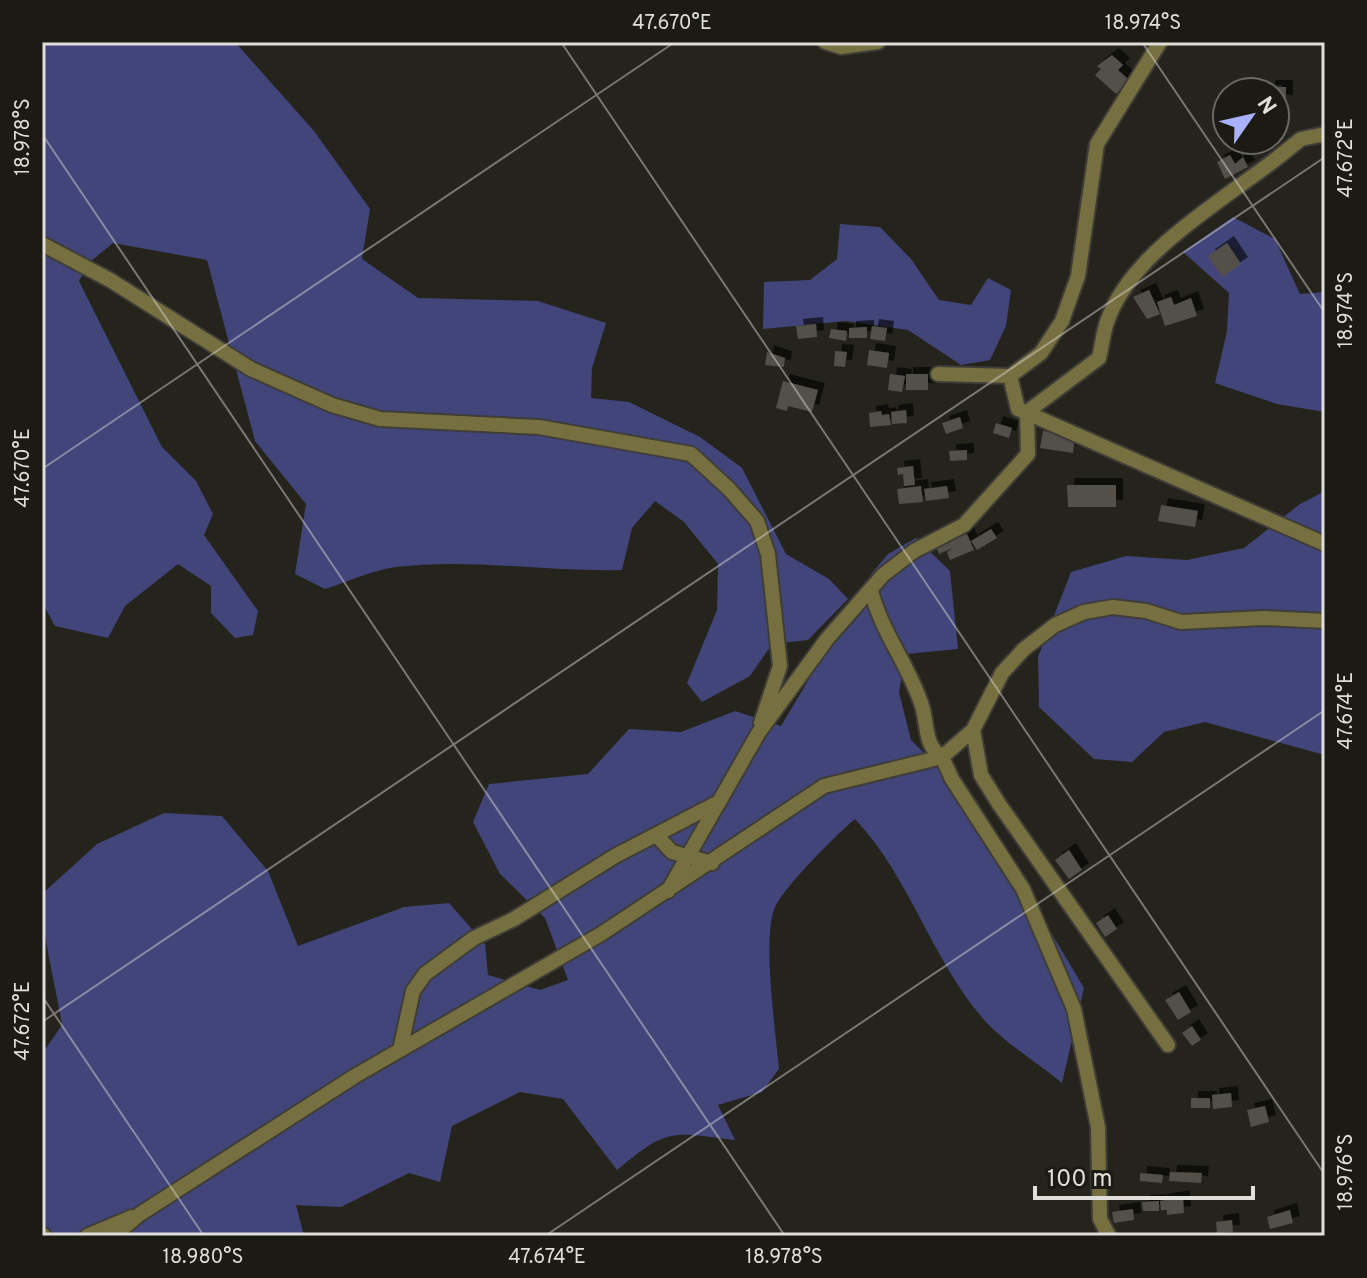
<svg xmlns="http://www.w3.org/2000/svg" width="1367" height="1278" viewBox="0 0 1367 1278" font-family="Overpass,sans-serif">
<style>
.forest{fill:#42457a}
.building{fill:#525049;filter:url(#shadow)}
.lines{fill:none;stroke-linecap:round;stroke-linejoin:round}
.street-casing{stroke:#3e3d37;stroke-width:18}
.street{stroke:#766f40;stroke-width:14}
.ticks{fill:none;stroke:#dfdeda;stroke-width:2;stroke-opacity:0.45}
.neatline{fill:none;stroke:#dfdeda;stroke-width:3}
.ticks-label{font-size:20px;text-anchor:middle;fill:#dfdeda}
</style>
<defs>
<filter id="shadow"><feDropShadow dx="7" dy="-7" stdDeviation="0" flood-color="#0009"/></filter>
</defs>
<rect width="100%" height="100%" fill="#24231c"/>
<path class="forest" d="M42,42H235L314,131L370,209L362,259L418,298L538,301L606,323L592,368L591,398L629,402L700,437L742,468L786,554L829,579L848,599L808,640L772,644L750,676L702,702L687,683L717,610L718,564L684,522L655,501L632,528L622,570C547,572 471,558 396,567C372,570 348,582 325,589L295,574L306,504L255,441L207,260L113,243L90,262L79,281L162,447L196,481L213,514L204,535L258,611L253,635L235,638L211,613V586L178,564L125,606L108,638L55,626L42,602Z
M1233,217L1275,239L1300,294L1325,292V412L1277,404L1215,383L1227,331L1229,293L1183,252Z
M840,224L880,227L911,259L939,300L971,305L988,278L1011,290L1006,326L990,360L961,365L908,330L846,321L763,329L764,282L810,280L837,259Z
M1325,491V755L1205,722L1164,732L1132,762L1094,759L1039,707L1038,657L1071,572L1126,556L1187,560L1244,548L1300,504Z
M916,538L950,571L958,649L906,654L899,692L911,740L972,800L1084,988L1062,1083C1038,1063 1006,1044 985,1021C932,961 910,877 855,819C836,835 787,884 776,905C761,932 776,1035 779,1069L762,1092L718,1105L735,1140C671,1132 668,1127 617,1170L563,1099L520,1092L452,1126L440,1182L409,1173L341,1207L296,1205L304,1236H42V1054L62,1025C55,981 42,938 42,894L97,844L164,813L222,816L268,871L298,946L404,907L449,903L485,944L488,975L540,990L568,980L545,918L500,874L473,822L489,784L588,774L629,729L681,732L735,711L781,726L872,573L888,554Z"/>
<path class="building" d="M1112,55L1123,65L1118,70L1129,80L1116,94L1095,75L1101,69L1097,66Z
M1268,87H1286V102L1275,101V92H1268Z
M1230,155L1235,164L1243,157L1248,167L1225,179L1217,162Z
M1227,243L1241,264L1222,277L1208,256Z
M1149,290L1160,314L1147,319L1133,297Z
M1171,297L1174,305L1191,298L1197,316L1165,326L1157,302Z
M816,324L817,337L798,339L796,326Z
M872,326L887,328L885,341L870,339Z
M867,327V338H849V328Z
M831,329L847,331L846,341L829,338Z
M869,350L889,353L887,368L867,365Z
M835,351L847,352L845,367L834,366Z
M767,352L785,358L784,367L765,365Z
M890,374L905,376L902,392L888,390Z
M906,374H928V390H906Z
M783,381L818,390L812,412L788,406L787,411L776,408Z
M906,410L907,423L892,424L891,412Z
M881,411L882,415L889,414L891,425L870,427L869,413Z
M960,417L963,428L946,434L942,423Z
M996,423L1012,428L1009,438L993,433Z
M1043,431L1075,436L1073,453L1040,448Z
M967,450V460L950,461L949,451Z
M913,466L915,485L904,486L903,474L898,475L897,468Z
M1067,485H1116V507H1068Z
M921,486L923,502L899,504L897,489Z
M947,486L949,498L926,501L924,489Z
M1161,505L1198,511L1195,527L1158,521Z
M991,529L997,538L977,550L971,541Z
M967,534L974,550L950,560L947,552L953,548L939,554L936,546Z
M1069,850L1082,870L1069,879L1055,860Z
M1108,915L1117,929L1105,937L1096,923Z
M1179,992L1191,1012L1178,1020L1165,1000Z
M1192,1026L1201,1040L1192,1046L1182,1033Z
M1231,1093L1232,1107L1213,1109L1212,1095Z
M1191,1098H1210V1108H1191Z
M1265,1106L1269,1122L1251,1127L1247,1110Z
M1170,1172L1202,1173L1201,1183L1169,1181Z
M1140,1173L1163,1175L1162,1183L1140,1181Z
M1183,1197L1184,1213L1167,1215V1210H1161L1160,1201Z
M1159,1201V1211H1143L1142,1202Z
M1133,1209L1134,1220L1114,1223L1112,1212Z
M1290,1210L1293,1223L1270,1229L1267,1217Z
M1232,1220L1233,1232L1217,1233L1216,1222Z"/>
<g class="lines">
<g class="street-casing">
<path id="street" d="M825,42L841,47L878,42
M42,244L110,280L251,369L332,405L380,419L539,427L691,454L729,489L757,521L768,554L780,666L761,723
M938,374L1010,376L1018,409L1325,544
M1010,376L1041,353L1062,321L1078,276L1097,144L1160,42
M871,590C881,632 909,665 922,706C928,725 924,746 942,757L973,730L1002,673L1024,649L1055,625L1084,612L1113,607L1146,611L1181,622L1264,618L1325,621
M973,730L981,775L999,804L1168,1045
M657,836L672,852L712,863
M668,891L759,732L827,639L883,575L914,551L964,525L1028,454L1027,412L1099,358C1102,346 1103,333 1107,322C1131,250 1230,197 1286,151L1301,139L1325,134
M400,1050L413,991L425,974L474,938L514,919L615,856L715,804
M42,1234L44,1236
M87,1236L132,1217
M114,1236L140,1214L355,1076L601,934L824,786L942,757L952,779L1023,889L1074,1009L1098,1127L1100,1219L1109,1236"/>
</g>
<use href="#street" class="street"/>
</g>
<path class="ticks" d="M561,42L1325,1175M1142,42L1325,313M42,134L785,1236M42,469L675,42M42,996L204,1236M42,1022L1325,157M545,1236L1325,710"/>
<rect width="1367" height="1278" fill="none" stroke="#1b1a13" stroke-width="88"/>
<g transform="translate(1251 116) rotate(56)"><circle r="38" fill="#1b1a13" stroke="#696863" stroke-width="2"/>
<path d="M0-6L14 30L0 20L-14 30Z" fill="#a9b0fc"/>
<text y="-12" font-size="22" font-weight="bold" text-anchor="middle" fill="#dfdeda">N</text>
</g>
<path d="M1035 1186v12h218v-12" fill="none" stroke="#dfdeda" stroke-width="4"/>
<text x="1047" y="1186" font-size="24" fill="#dfdeda" stroke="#1b1a13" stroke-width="6" paint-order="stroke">100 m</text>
<rect x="44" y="44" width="1279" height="1190" class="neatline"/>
<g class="ticks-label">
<text x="672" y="29">47.670°E</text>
<text x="1143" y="29">18.974°S</text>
<text transform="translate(22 137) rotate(-90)" y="7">18.978°S</text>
<text transform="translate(1345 158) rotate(-90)" y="7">47.672°E</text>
<text transform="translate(1345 310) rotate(-90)" y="7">18.974°S</text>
<text transform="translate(22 468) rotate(-90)" y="7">47.670°E</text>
<text transform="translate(1345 711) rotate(-90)" y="7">47.674°E</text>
<text transform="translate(22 1021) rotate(-90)" y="7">47.672°E</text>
<text transform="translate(1345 1172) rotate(-90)" y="7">18.976°S</text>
<text x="203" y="1263">18.980°S</text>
<text x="547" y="1263">47.674°E</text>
<text x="784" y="1263">18.978°S</text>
</g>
</svg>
